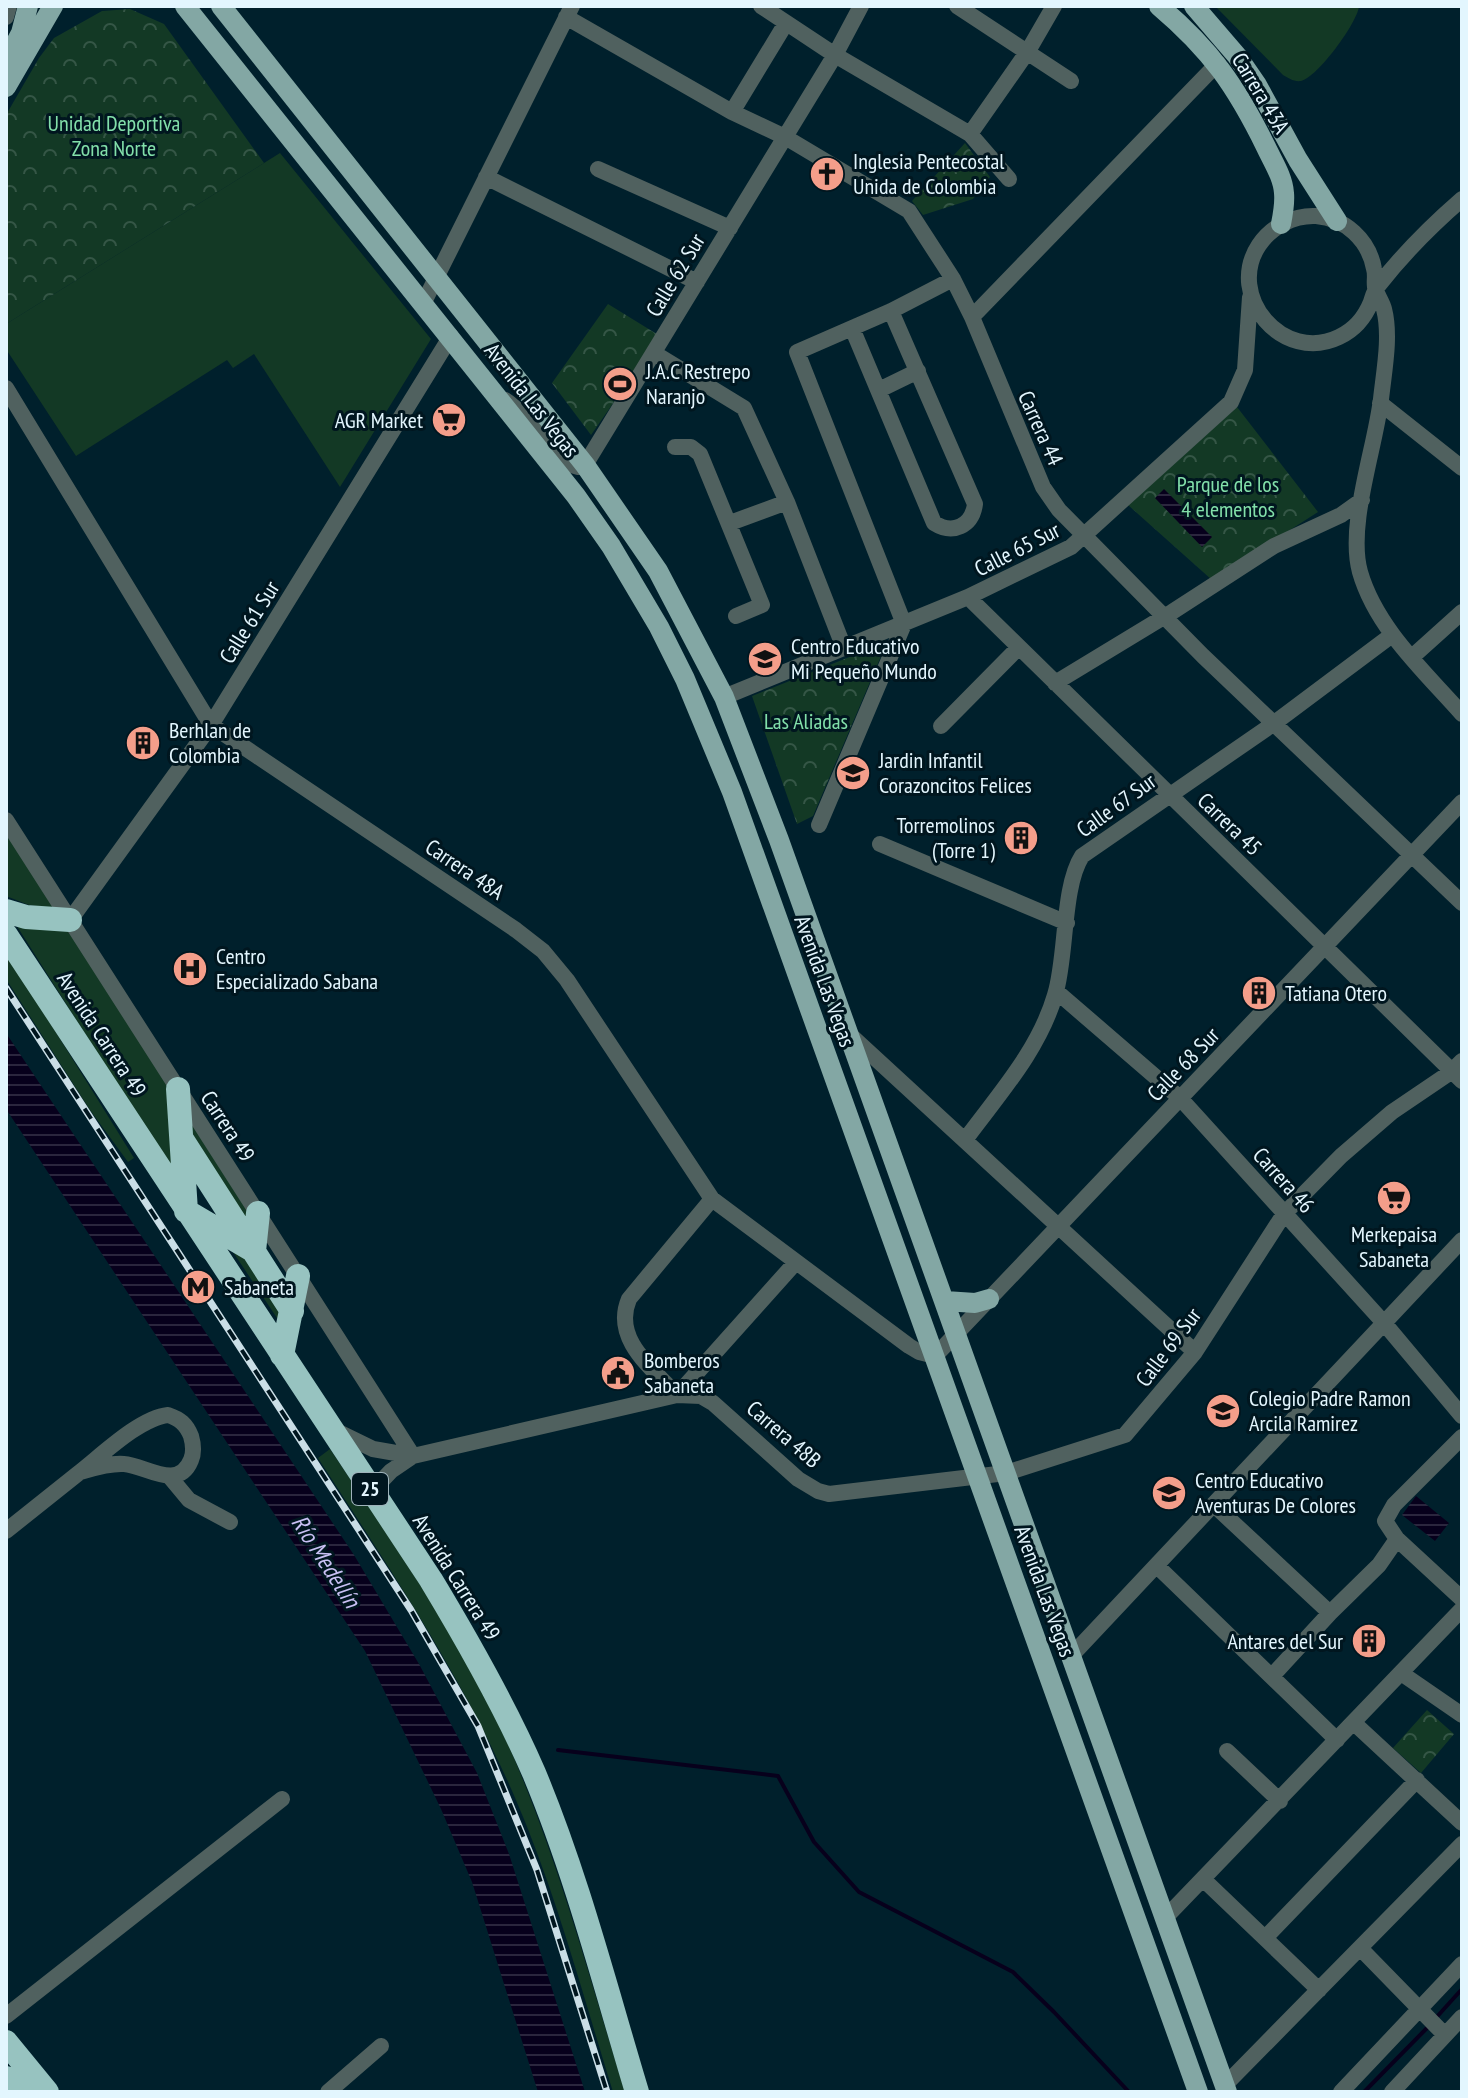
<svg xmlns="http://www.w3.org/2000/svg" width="1468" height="2098" viewBox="0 0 1468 2098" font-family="'PT Sans Narrow',sans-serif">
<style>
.green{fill:#133925}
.park{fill:url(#park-crowns)}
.water{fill:url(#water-rules)}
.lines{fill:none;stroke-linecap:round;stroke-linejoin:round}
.stream{stroke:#07001c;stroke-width:4}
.minor{stroke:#50615f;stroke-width:16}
.major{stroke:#83a7a4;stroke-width:20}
.highway{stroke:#97c3c0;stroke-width:24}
.rail-casing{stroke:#cadee6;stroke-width:7}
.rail{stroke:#00161f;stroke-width:4;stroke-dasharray:12;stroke-linecap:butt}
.labels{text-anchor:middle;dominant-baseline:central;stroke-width:6;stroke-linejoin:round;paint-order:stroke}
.shield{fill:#00161f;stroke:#9fb3bb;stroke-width:2}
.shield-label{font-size:20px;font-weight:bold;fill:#e3f6fe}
.street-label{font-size:22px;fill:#e3f6fe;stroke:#00161f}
.park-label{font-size:22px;fill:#82e0aa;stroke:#00161f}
.poi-label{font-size:22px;fill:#e3f6fe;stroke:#00161f;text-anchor:start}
.water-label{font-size:24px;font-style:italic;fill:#c8c0f3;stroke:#00161f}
</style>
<defs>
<pattern id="park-crowns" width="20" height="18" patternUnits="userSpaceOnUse" patternTransform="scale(2)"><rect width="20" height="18" fill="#133925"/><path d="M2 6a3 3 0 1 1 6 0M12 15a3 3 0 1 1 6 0" fill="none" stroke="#355646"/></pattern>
<pattern id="water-rules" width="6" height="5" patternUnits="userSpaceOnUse" patternTransform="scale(2)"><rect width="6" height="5" fill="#07001c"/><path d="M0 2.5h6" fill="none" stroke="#2b263e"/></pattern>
</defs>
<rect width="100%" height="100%" fill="#00202c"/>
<path class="green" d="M1215,6H1359C1358,22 1317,78 1301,81C1294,82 1288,78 1283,75Z
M280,153L431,339L340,487L254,354L233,368L227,360L76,456L6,349V324Z
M6,832L56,909L29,905L6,896Z
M15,923L69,928L173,1090L176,1178Z
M6,952L134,1158L128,1162L90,1110L6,979Z
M191,1112L250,1203L247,1223L191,1139Z
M231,1249L251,1258L278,1300L279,1321Z
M330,1449C401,1555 476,1660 523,1780C564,1881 592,1987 625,2092H613C582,1992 555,1889 513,1793C461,1674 388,1566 318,1458Z"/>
<path class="park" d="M130,9L164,24L264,163L6,324V115L39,58L54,38L102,11Z
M965,143L990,177L973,199L923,215L912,201Z
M608,304L660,336L591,435L552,383Z
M1237,407L1318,512L1212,580L1128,505Z
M887,642L813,816L797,824L752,696Z
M1427,1710L1454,1734L1421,1773L1393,1748Z"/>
<path class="water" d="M1164,489L1212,537L1202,547L1155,498Z
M6,1033L354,1555L419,1664L477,1773L509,1854L585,2092H538L472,1882L441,1809L365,1651L6,1109Z
M1416,1496L1449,1523L1435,1541L1402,1515Z"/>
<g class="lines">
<path class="stream" d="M558,1750L778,1776L814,1842L859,1892L1013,1972L1054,2012L1129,2092
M1434,2020L1462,1989
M1364,2092L1428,2027"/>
<path class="minor" d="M761,6L835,55L970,134L1009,179
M957,6L1071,81
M6,17L9,6
M566,17L732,112L785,137L909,211L953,279L972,317L1043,487L1059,510L1203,656L1462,903
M732,112L786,23
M970,134L1028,51L1054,6
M598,169L730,228
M486,177L697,282
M1462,199C1432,225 1403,254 1378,286C1374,291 1373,296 1371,302C1365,317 1354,330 1339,337C1283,364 1225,296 1259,245C1272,226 1294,215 1316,216C1345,218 1369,240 1374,269C1376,275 1374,280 1375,287C1376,294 1382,301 1384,309C1391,336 1384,371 1381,399C1375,449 1347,525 1360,572C1376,628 1425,672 1462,714
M424,302L572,6
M972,317L1218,63
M852,328L934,523C953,535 972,526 975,504L891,311
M654,353L744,408L787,502L844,648
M6,388L211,725L516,930L543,951L567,980L712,1199L909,1346L919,1352L935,1356L1462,802
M879,390L918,371
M505,400C531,417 552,461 578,467L585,465L835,55L861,6
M1380,403L1462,468
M675,447H691L700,454L762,605L736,616
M730,523L787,502
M968,597L1462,1081
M1412,657L1462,612
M1055,683L1172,612L1274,546L1341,515L1362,500
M724,697L968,597L1071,547L1231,402L1245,370L1250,297
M941,726L1019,647
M6,820L413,1456
M819,825L904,624L797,352L891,311L953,279
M880,844L1067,923
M70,920L211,725L451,336
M1056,991L1180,1098L1384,1323L1462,1416
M849,1034L1195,1352
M965,1140C999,1094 1039,1050 1055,995C1067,957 1062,887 1082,856L1273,724L1392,635
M677,1395C652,1368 612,1339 629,1299L712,1199
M677,1395L796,1262
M168,1415C180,1419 186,1424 191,1436C193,1443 194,1453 191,1460C178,1492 145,1465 124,1464C109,1463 94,1468 80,1472C103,1454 140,1418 168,1415Z
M334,1430L373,1449L413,1456L677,1395L701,1396L713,1403L798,1479L818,1491L829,1494L1006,1473L1125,1435L1195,1352L1284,1214L1341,1156L1392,1112L1451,1072L1462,1061
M1462,1437L1394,1505L1385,1521L1397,1539L1462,1599
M169,1476L189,1500L230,1522
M372,1491L391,1471L413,1456
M1214,1505L1330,1613
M6,1531L80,1472
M1157,1566L1337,1740
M1071,1656L1462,1240
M1401,1673L1462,1715
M1272,1676L1330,1613L1379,1565L1397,1539
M1354,1723L1462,1823
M1227,1751L1280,1801
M1204,1880L1319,1990
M1165,1918L1462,1609
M1265,1938L1417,1780
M1360,1948L1445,2035
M6,2016L282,1799
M1225,2085L1462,1844
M328,2092L381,2046
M1341,2092L1462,1964
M1392,2092L1462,2017"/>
<path class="major" d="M185,6L576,496L611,546L659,627L685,679L732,792L1198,2092
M221,6L585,465L658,571L724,697L779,840L1227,2092
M1159,6C1211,50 1236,86 1266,147C1273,162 1283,177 1284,193C1285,203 1283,214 1281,224
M1194,6L1237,56L1257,85L1298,160L1337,221
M6,61L21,33L28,6
M6,87L53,6
M945,1301L975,1303L989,1299"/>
<path class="highway" d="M6,911L26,917L70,920
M6,935L431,1580C469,1643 505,1706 534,1773C577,1876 605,1986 637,2092
M178,1089L186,1211L254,1251L258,1213
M183,1141L292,1311
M282,1355L298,1276
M6,2042L47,2092
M6,2078L18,2092"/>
<g class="rail-casing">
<path id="rail" d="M6,988L411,1610L478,1726L537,1870L607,2092"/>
</g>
<use href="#rail" class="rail"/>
</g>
<defs>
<g id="church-disc" transform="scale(1.8)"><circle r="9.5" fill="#f49e8a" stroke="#00161f"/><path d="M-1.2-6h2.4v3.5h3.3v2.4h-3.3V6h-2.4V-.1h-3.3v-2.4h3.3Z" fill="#111"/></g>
<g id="stadium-disc" transform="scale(1.8)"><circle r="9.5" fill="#f49e8a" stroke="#00161f"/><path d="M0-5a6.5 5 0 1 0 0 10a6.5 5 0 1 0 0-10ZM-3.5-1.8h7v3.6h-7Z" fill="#111"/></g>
<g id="supermarket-disc" transform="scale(1.8)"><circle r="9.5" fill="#f49e8a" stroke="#00161f"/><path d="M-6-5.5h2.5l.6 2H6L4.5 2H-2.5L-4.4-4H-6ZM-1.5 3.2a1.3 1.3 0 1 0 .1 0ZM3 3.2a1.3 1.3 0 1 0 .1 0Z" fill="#111"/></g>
<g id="school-disc" transform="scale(1.8)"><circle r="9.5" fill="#f49e8a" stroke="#00161f"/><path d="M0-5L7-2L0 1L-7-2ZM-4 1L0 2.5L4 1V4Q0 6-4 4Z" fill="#111"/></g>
<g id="building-disc" transform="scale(1.8)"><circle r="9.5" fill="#f49e8a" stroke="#00161f"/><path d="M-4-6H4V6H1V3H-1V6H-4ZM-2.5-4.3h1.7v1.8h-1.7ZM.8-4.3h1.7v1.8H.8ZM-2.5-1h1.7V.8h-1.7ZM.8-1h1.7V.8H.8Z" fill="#111"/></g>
<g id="hospital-disc" transform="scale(1.8)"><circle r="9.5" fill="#f49e8a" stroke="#00161f"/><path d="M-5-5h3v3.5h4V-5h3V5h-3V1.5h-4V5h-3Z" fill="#111"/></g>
<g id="metro-disc" transform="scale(1.8)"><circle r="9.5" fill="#f49e8a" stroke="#00161f"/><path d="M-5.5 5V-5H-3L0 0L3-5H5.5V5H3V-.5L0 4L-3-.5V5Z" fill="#111"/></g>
<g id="civic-disc" transform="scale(1.8)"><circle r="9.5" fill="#f49e8a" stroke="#00161f"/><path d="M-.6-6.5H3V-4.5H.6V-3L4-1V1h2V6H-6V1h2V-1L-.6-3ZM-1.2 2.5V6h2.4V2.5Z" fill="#111"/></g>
</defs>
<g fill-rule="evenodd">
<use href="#church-disc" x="827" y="174"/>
<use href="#stadium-disc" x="620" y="384"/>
<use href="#supermarket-disc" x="449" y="420"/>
<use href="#school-disc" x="765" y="659"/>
<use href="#building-disc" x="143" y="743"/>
<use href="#school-disc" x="853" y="773"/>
<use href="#building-disc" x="1021" y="838"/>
<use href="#hospital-disc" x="190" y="969"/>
<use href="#building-disc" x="1259" y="993"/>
<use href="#supermarket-disc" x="1394" y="1198"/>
<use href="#metro-disc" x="198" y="1287"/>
<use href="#civic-disc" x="618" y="1373"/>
<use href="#school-disc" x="1223" y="1411"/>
<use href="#school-disc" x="1169" y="1493"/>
<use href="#building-disc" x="1369" y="1641"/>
</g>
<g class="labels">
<rect class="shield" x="352" y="1473" width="36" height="32" rx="6"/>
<g class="shield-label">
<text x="370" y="1489">25</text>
</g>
<g class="street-label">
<text transform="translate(1261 93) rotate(59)">Carrera 43A</text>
<text transform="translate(675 275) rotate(-59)">Calle 62 Sur</text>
<text transform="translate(532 400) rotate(52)">Avenida Las Vegas</text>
<text transform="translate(1041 428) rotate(66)">Carrera 44</text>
<text transform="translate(1017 549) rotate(-27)">Calle 65 Sur</text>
<text transform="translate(249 622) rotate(-58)">Calle 61 Sur</text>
<text transform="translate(1116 805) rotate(-36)">Calle 67 Sur</text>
<text transform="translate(1230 824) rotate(44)">Carrera 45</text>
<text transform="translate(465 869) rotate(34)">Carrera 48A</text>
<text transform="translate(825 981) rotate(70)">Avenida Las Vegas</text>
<text transform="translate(102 1034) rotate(57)">Avenida Carrera 49</text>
<text transform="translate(1183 1064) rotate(-46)">Calle 68 Sur</text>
<text transform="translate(228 1126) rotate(57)">Carrera 49</text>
<text transform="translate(1284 1180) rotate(48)">Carrera 46</text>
<text transform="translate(1168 1347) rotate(-53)">Calle 69 Sur</text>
<text transform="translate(784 1434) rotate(41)">Carrera 48B</text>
<text transform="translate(457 1577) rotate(58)">Avenida Carrera 49</text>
<text transform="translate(1045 1591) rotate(70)">Avenida Las Vegas</text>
</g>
<g class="park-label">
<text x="114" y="123">Unidad Deportiva<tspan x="114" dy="25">Zona Norte</tspan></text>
<text x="1228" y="484">Parque de los<tspan x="1228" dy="25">4 elementos</tspan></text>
<text x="806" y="721">Las Aliadas</text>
</g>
<g class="poi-label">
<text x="853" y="161">Inglesia Pentecostal<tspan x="853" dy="25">Unida de Colombia</tspan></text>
<text x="646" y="371">J.A.C Restrepo<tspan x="646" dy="25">Naranjo</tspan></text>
<text x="423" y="420" text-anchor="end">AGR Market</text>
<text x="791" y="646">Centro Educativo<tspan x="791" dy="25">Mi Pequeño Mundo</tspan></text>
<text x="169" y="730">Berhlan de<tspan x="169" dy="25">Colombia</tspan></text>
<text x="879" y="760">Jardin Infantil<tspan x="879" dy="25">Corazoncitos Felices</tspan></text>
<text x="995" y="825" text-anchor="end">Torremolinos<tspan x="995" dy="25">(Torre 1)</tspan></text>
<text x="216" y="956">Centro<tspan x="216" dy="25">Especializado Sabana</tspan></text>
<text x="1285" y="993">Tatiana Otero</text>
<text x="1394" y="1234" text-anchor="middle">Merkepaisa<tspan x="1394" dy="25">Sabaneta</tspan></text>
<text x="224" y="1287">Sabaneta</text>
<text x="644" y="1360">Bomberos<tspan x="644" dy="25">Sabaneta</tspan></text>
<text x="1249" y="1398">Colegio Padre Ramon<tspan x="1249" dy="25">Arcila Ramirez</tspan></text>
<text x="1195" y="1480">Centro Educativo<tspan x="1195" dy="25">Aventuras De Colores</tspan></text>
<text x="1343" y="1641" text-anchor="end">Antares del Sur</text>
</g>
<g class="water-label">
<text transform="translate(326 1561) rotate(57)">Río Medellín</text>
</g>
</g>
<rect width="1468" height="2098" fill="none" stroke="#e3f6fe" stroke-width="16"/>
</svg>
